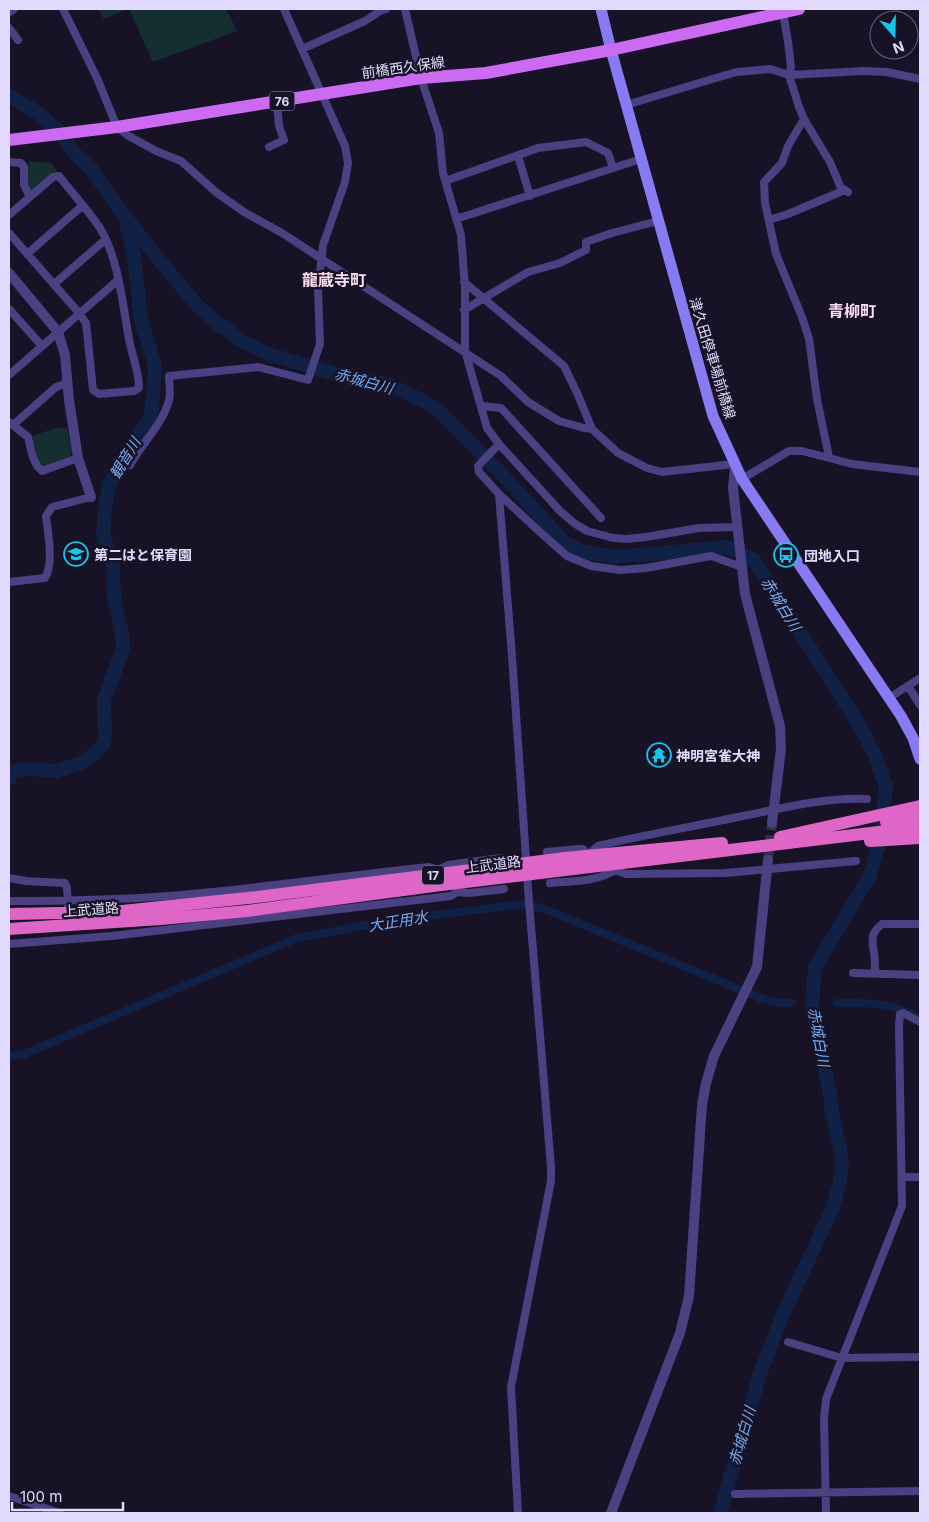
<svg xmlns="http://www.w3.org/2000/svg" width="929" height="1522" viewBox="0 0 929 1522" font-family="Inter,'Noto Sans JP',sans-serif">
<style>
.green{fill:#152f30}
.lines{fill:none;stroke-linecap:round;stroke-linejoin:round}
.canal{stroke:#112146;stroke-width:8}
.river{stroke:#112146;stroke-width:14}
.tertiary-tunnel{stroke:#353046;stroke-width:10;stroke-dasharray:10 5;stroke-linecap:butt}
.minor{stroke:#494181;stroke-width:8}
.tertiary{stroke:#494181;stroke-width:10}
.secondary{stroke:#877af3;stroke-width:11}
.primary{stroke:#cb6bf2;stroke-width:12}
.trunk{stroke:#de66c6;stroke-width:12}
.labels{text-anchor:middle;dominant-baseline:central;stroke-width:5;stroke-linejoin:round;paint-order:stroke}
.shield{fill:#171226;stroke:#a49ebc;stroke-width:1}
.shield-label{font-size:12px;font-weight:bold;fill:#e1dafc}
.street-label{font-size:14px;fill:#e1dafc;stroke:#171226}
.poi-label{font-size:14px;font-weight:bold;fill:#e1dafc;stroke:#171226;text-anchor:start}
.water-label{font-size:15px;font-style:italic;fill:#72acf3;stroke:#171226}
.quarter-label{font-size:16px;font-weight:bold;fill:#fcdcee;stroke:#171226}
</style>
<rect width="100%" height="100%" fill="#171226"/>
<path class="green" d="M98,9H127L104,19Z
M129,9H226L237,31L153,62Z
M29,161L51,163L57,171L33,190L29,189L27,184Z
M67,427L72,451L70,456L44,467L39,465L35,453L32,436L53,429Z"/>
<g class="lines">
<path class="canal" d="M837,1003C872,1003 888,1001 920,1018
M9,1056L22,1055L297,938L401,919L525,904L545,909L763,999L778,1003H792"/>
<path class="river" d="M9,96L38,113L59,132L75,154L92,170L124,215L165,267L196,304L222,327L223,326L239,340L271,355L346,377L388,384L427,403L440,412L498,470L565,543L581,551L615,557L727,547L754,560L858,723L874,753L886,786L879,845L869,877L815,968L812,1006L831,1099V1108L840,1148L842,1165L839,1187L831,1212L783,1314L760,1374L720,1513
M9,779L13,771L29,769L56,771L79,764L89,758L103,745L105,735L104,700L123,649L122,634L114,599L113,566L103,533L106,500L109,485L149,419L152,409L155,366L141,320L134,256L126,222"/>
<path class="tertiary-tunnel" d="M768,860L772,823"/>
<path class="minor" d="M63,9L97,78L117,127L127,135L156,151L181,161L217,193L244,212L282,233L501,376L528,402L559,421L584,428L592,429L618,453L647,468L662,472L734,464
M405,9L421,78L439,133L443,173L461,235L465,287V351L487,428L499,444L560,511L574,523L587,531L613,538L627,539L646,537L699,528L738,527
M9,10L10,12L14,9
M783,12L788,42L791,67L789,75L799,107L804,119L788,146L782,163L764,182L765,203L776,254L802,317L809,339L817,399L829,457
M9,28L18,40
M302,49L365,21L380,11L386,9
M626,105L719,77L737,72L770,69L789,75L864,71L887,72L920,79
M804,119L830,162L841,188L848,192
M269,147L284,140L279,126L277,102
M518,156L530,196
M9,162L21,163L24,167V185L30,197
M445,181L538,148L586,142L608,153L613,168
M9,215L53,177L59,176C72,193 88,210 100,228C119,260 122,302 129,339C132,356 139,371 139,388L134,391L99,394L93,390L86,323L79,313L9,233
M456,219L641,159
M769,220L788,214L845,190
M27,254L82,206
M464,282L564,366L578,395L592,429
M54,284L105,240
M9,309L42,346
M464,310L528,272L560,263L586,250V242L612,233L658,221
M9,375L118,280
M482,406L501,408L601,518
M9,422L28,437C31,449 32,463 42,471L78,458
M13,425L56,387L67,383
M499,444L478,466L479,472L499,494L541,533L567,556L591,566L620,570L646,568L711,556L742,567
M130,465C142,443 163,424 169,400C171,393 169,383 169,376L258,367L308,380L320,344L318,290L323,245L345,182L348,163L345,146L284,9
M742,479L789,451H802L852,464L920,472
M499,494L512,656L529,902L551,1167V1181L511,1387L518,1513
M9,582L45,578C54,564 48,533 46,516L52,507L91,497
M908,686L920,705
M889,698L920,678
M547,852L578,849H583L590,856
M590,857L591,852L598,846C644,835 691,827 738,817C779,809 825,797 867,799
M609,865L615,870L626,874L725,873L856,861
M438,870L448,865L500,858
M9,878L26,881L65,883L67,888L68,906
M550,883C571,881 597,882 615,870
M457,892L469,893L504,889
M9,901C62,901 115,900 168,896C255,889 342,876 429,867L438,870L440,876
M9,944L112,936L451,896L457,892L458,884
M853,973L920,975
M875,974C875,967 875,959 874,953C872,939 870,934 882,924H920
M902,1177H920
M788,1342L842,1358L920,1357
M735,1494L920,1491
M9,1496L60,1513
M826,1513L824,1419L826,1399L902,1206L899,1026L900,1014L903,1013L920,1022"/>
<path class="tertiary" d="M9,273L58,332L65,355L69,400L78,458L91,497
M735,466L733,488L745,594L780,726L781,749L772,823
M611,1513L680,1333L689,1296L702,1105L706,1083L714,1056L757,967L768,860"/>
<path class="secondary" d="M601,9L611,50L713,416L742,479L901,716L913,738L920,759"/>
<path class="primary" d="M9,140L117,127L421,78L486,73L611,50L799,9"/>
<path class="trunk" d="M886,822L920,817
M780,837L920,806
M870,841L920,838
M9,914L113,912L257,897L565,858L722,843
M9,929L161,919L247,911L441,885L920,827"/>
</g>
<defs>
<g id="school-ring" transform="scale(1.25)"><circle r="9.5" fill="#171226" stroke="#17c4eb" stroke-width="1.5"/><path d="M0-5L7-2L0 1L-7-2ZM-4 1L0 2.5L4 1V4Q0 6-4 4Z" fill="#17c4eb"/></g>
<g id="bus-ring" transform="scale(1.25)"><circle r="9.5" fill="#171226" stroke="#17c4eb" stroke-width="1.5"/><path d="M-5-6H5V4H4V6H2V4H-2V6H-4V4H-5ZM-3.5-4V0h7V-4ZM-3.5 1.2v1.5H-2V1.2ZM2 1.2v1.5H3.5V1.2Z" fill="#17c4eb"/></g>
<g id="temple-ring" transform="scale(1.25)"><circle r="9.5" fill="#171226" stroke="#17c4eb" stroke-width="1.5"/><path d="M0-6L5-2H3V0L6.5 2.5H4V6H1.5V3h-3V6H-4V2.5H-6.5L-3 0V-2H-5Z" fill="#17c4eb"/></g>
</defs>
<g fill-rule="evenodd">
<use href="#school-ring" x="76" y="554"/>
<use href="#bus-ring" x="786" y="555"/>
<use href="#temple-ring" x="659" y="755"/>
</g>
<g class="labels">
<g class="shield">
<rect x="269.5" y="91.5" width="25" height="19" rx="4"/>
<rect x="422" y="865.5" width="22" height="19" rx="4"/>
</g>
<g class="shield-label">
<text x="282" y="101">76</text>
<text x="433" y="875">17</text>
</g>
<g class="street-label">
<text transform="translate(403 67) rotate(-8)">前橋西久保線</text>
<text transform="translate(713 358) rotate(73)">津久田停車場前橋線</text>
<text transform="translate(493 864) rotate(-7)">上武道路</text>
<text transform="translate(91 909) rotate(-4)">上武道路</text>
</g>
<g class="poi-label">
<text x="94" y="554">第二はと保育園</text>
<text x="804" y="555">団地入口</text>
<text x="676" y="755">神明宮雀大神</text>
</g>
<g class="water-label">
<text transform="translate(364 381) rotate(15)">赤城白川</text>
<text transform="translate(125 458) rotate(-59)">観音川</text>
<text transform="translate(781 604) rotate(58)">赤城白川</text>
<text transform="translate(398 921) rotate(-9)">大正用水</text>
<text transform="translate(819 1037) rotate(80)">赤城白川</text>
<text transform="translate(742 1436) rotate(-74)">赤城白川</text>
</g>
<g class="quarter-label">
<text x="334" y="280">龍蔵寺町</text>
<text x="852" y="311">青柳町</text>
</g>
</g>
<rect width="929" height="1522" fill="none" stroke="#e1dafc" stroke-width="20"/>
<g transform="translate(894 35) rotate(160)"><circle r="24" fill="#171226" stroke="#68627c"/>
<path d="M0-4L9 19L0 12L-9 19Z" fill="#17c4eb"/>
<text y="-8" font-size="14" font-weight="bold" text-anchor="middle" fill="#e1dafc">N</text>
</g>
<path d="M12 1502v8h111v-8" fill="none" stroke="#e1dafc" stroke-width="2.5"/>
<text x="20" y="1502" font-size="15" fill="#e1dafc" stroke="#171226" stroke-width="4" paint-order="stroke">100 m</text>
</svg>
